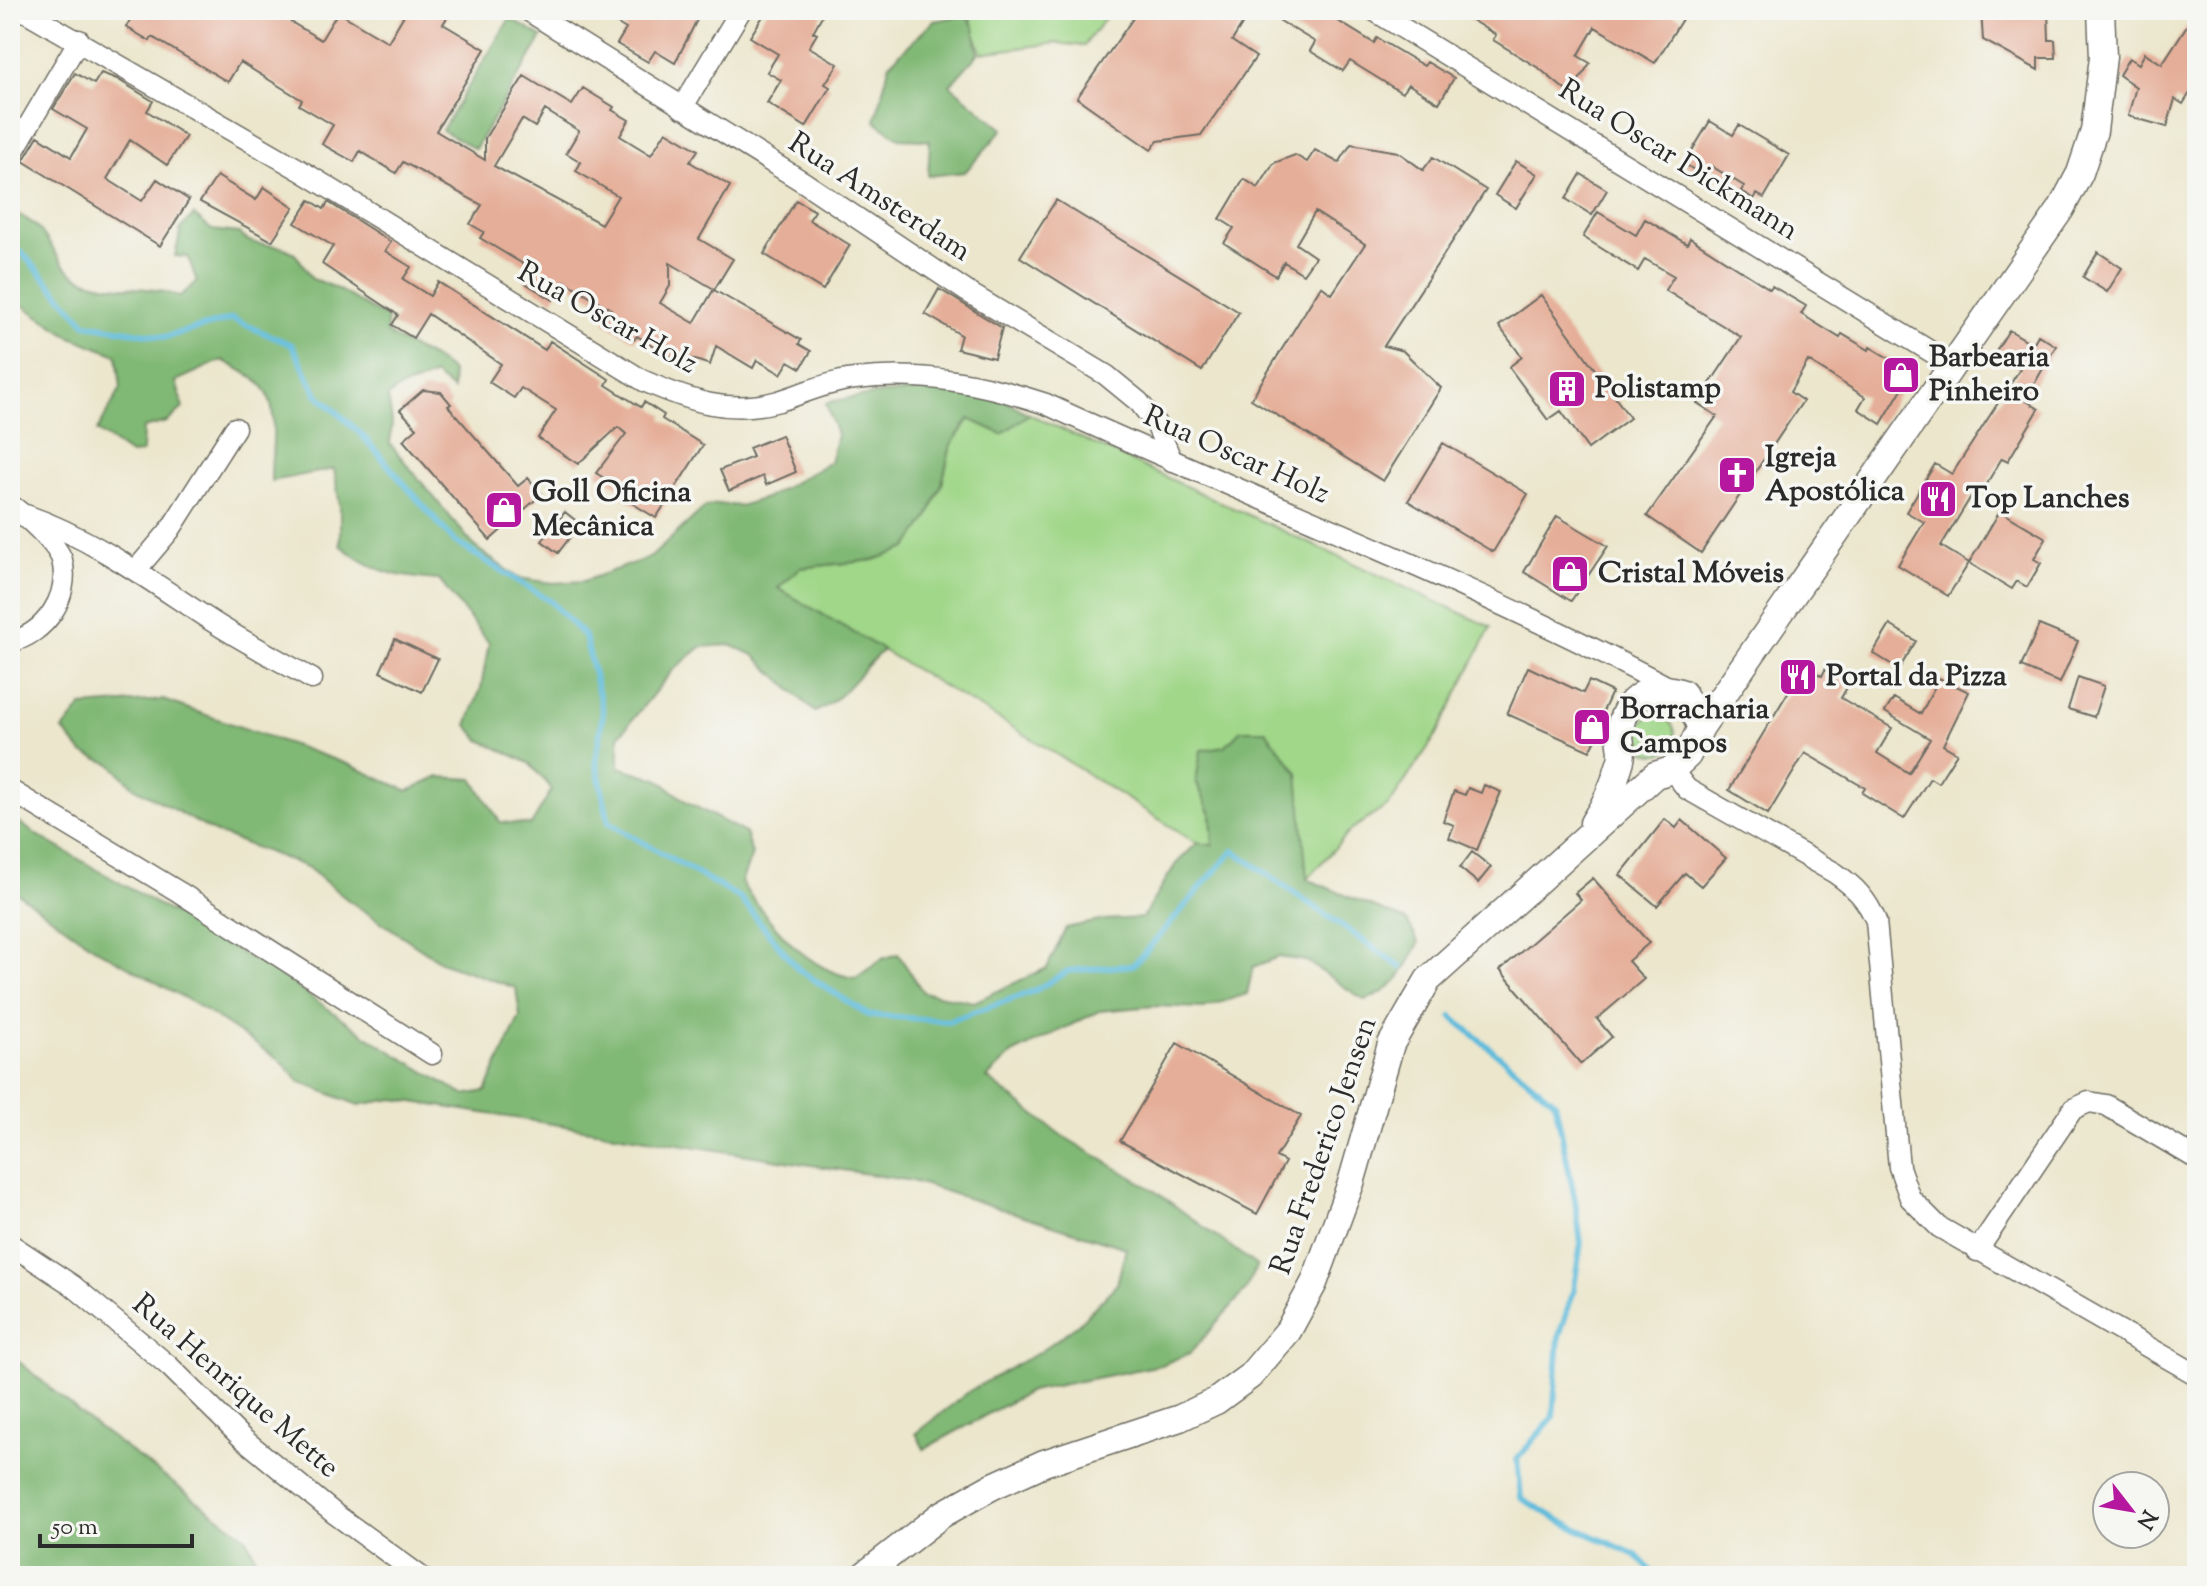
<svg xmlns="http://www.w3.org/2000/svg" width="2207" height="1586" viewBox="0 0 2207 1586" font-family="'Sorts Mill Goudy',serif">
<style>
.green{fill:#a0d789;stroke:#66815a;stroke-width:2}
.forest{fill:#80b875;stroke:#567250;stroke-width:2}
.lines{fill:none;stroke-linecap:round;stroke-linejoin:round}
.stream{stroke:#5dbbdb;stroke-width:6}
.building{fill:#e5ae98;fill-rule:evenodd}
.minor-casing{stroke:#6e6c63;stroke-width:23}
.major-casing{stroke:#6e6c63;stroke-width:29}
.minor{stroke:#fff;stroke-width:20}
.major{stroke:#fff;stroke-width:26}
.labels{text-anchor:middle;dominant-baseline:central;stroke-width:7;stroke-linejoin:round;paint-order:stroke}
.street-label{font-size:30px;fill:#2b2b2b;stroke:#f6f6f2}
.poi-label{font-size:30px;font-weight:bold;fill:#2b2b2b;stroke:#f6f6f2;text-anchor:start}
</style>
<rect width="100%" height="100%" fill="#f6f6f2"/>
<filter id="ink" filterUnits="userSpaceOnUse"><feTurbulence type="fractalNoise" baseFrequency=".0125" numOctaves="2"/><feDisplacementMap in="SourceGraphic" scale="16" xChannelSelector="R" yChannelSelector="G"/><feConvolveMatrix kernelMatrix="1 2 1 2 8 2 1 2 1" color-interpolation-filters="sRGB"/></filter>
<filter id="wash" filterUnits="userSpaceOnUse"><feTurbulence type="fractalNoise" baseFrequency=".006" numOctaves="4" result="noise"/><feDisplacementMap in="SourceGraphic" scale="32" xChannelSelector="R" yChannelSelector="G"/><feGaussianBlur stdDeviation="1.8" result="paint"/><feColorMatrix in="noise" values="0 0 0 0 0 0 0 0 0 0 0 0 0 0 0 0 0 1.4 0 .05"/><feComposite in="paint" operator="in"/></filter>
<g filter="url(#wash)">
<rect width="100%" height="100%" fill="#ebe6cc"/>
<path class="green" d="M968,10H1111L1084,46L1056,43L981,53Z
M1029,414L1491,627L1437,734L1389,805L1352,829L1307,879L1303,845L1196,781L1211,814L1213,845L1197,843L1029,737L778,588L799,568L874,560L907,548L927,519L942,484L951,445L970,419L1002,434Z
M1637 735a19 19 0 1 1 38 0a19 19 0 1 1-38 0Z"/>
<path class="forest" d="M965,15L974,27L978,54L950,85L1003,129L965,172L928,176L930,141L899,138L875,121L890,63L934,21Z
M510,18L542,37L475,149L442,130Z
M10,209C18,214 29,220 36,226C53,242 58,268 81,278C111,292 149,283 179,297L197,282L188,257L175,256L181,228L194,215L212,230L239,233C253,249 269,242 287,249C299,254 305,269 312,279C339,286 361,305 387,318V333C409,349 434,354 452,372L453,390L434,375C418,385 401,383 388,397L392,422L390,444L475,547L518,578L553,583L584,581L651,557L705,507L718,504L740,506L768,497L830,462L837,435L826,403C857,395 961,384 990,394C1003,398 1016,407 1029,414L1002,434L969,419L951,445L942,484L927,519L907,548L874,560L800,568L778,588L883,650C860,670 843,700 815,712L754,655L730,645L701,647L672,671L619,736V767L658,779L687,802L745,833L752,854L741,883C769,921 806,972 856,978L882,959L898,954L923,992L974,1002L1047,968L1066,928L1104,920L1142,918L1176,864L1197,843L1213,845L1211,814L1196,781L1201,750L1225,746L1241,730H1265L1298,773L1307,879L1407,921L1419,943C1405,971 1395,992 1364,1000L1306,961L1278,957L1253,967L1247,994L1203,1008L1155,1006L1099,1011L1012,1054L987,1078L1061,1135L1152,1189L1257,1266L1245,1291L1190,1353L1161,1365L1030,1391L924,1449L916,1433L971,1390L1041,1351L1078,1324L1117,1284L1126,1248L912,1181L394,1099L358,1105L300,1082L281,1061L197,1005L98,950L10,888V816L37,835L278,974L379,1044L464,1095L486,1091L520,1016L516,988L443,963L348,900L307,867L214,832L134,787L111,764L82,753L63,730L82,706L163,700L350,765L408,791L439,777L473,779L500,822L531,825L552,789L529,763L480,740L467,725L481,688L489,643L439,580C396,577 374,573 340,545V506L334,469L271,481C270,450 284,400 255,379C245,372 233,366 222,360L176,381L183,408L167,422L143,428L142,453L130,454L97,431L121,388L117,355L71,337L10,297Z
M10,1354L89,1421L246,1537L265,1576H10Z"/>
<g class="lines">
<path class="stream" d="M10,247L22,253L86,324L165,337L232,319L292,345L317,394L361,434L454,541L550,601L585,637L603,712L596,762L609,823L740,898L798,969L868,1015L949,1021L1034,991L1068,971L1133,965C1169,928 1198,887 1234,851L1401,967
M1452,1017L1555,1102L1575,1200L1581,1243L1573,1293L1559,1336L1553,1417L1517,1459L1521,1498L1564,1523L1636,1555L1656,1576"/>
</g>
<g id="blocks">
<path class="building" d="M136,10H271L321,40L338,12L388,42L407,10H452L443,24L485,49L436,131L485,160V138L524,76L572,105L583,88L614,107L612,110L629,120L620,136L651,155L666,131L698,150L690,162L730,186L699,239L733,259L714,290L801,340L799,344L811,351L801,368L789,361L781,374L757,360L753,368L716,346L710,365L678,354L675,359L637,336L634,340L604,322L611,309L565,281L553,300L525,283L533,270L480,238L484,232L470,224L482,205L403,162L396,173L360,151L354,162L322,144L333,125L299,105L302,100L240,62L228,82L152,37L150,41L126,27ZM545,110L579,131L566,153L581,162L576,171L618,196L601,224L494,166L522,119L535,127ZM670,263L714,289L694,323L660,303L670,286Z
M623,10H702L675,63L655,51L648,62L617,44L626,29L616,23Z
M767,10H825L813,32L817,34L809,47L838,64L825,84L830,87L806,127L767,103L781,80L767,72L778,54L750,37Z
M1139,10H1251L1232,41L1256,57L1201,135L1158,141L1151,150L1077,98Z
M1262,10H1320L1374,43L1377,38L1424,66L1427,62L1454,78L1439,103L1408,84L1402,93L1350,61L1343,71L1310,51L1315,42Z
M1455,10H1666L1682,19L1655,63L1595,27L1578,56L1590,63L1570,94L1540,69L1493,40L1496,35Z
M1981,10H2048L2049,40H2055L2056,58H2038V70L1983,40Z
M2197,10V82L2183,104L2175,99L2167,127L2128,116L2136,87L2119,75L2129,58L2139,64L2145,53L2162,64Z
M75,73L94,84L101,73L117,79L153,101L147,111L186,136L167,165L130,140L107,179L142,201L157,179L189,200L160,246L23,161L38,136L71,157L87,129L53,109Z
M1710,121L1733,135L1739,125L1789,155L1764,198L1757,194L1754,199L1741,191L1744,186L1711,166L1705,176L1684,164Z
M1351,144L1398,152L1423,170L1433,157L1486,190L1384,346L1403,351L1441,388L1383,481L1251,399L1321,286L1332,294L1365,244L1315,212L1296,244L1315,257L1303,274L1284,262L1276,276L1224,243L1234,228L1220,219L1244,179L1258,188L1274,163L1295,155L1307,162L1315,150L1339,163Z
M1516,161L1537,174L1516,208L1495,195Z
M1581,174L1607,190L1592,215L1566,199Z
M217,176L256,200L264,187L294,207L272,241L200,202Z
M310,200L324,209L328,202L391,242L385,251L411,267L403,279L430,296L438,282L545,350L550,341L609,379L606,385L641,407L644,402L664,415L662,419L703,445L656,518L617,494L620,488L596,473L626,434L618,427L578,464L538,438L556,410L521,388L514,398L489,382L501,364L428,314L413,338L392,325L398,315L322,264L333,246L295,223Z
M796,200L815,211L809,220L850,245L823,290L764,254Z
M1056,200L1239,312L1202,371L1020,257Z
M1598,212L1636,235L1645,219L1687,244L1690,238L1770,289L1772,286L1806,306L1801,314L1840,338L1842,334L1869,350L1870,347L1912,372L1881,424L1858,409L1865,397L1808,361L1790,392L1803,401L1701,553L1647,516L1717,416L1697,403L1741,337L1665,290L1674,276L1645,259L1638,271L1583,237Z
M2098,252L2122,268L2107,292L2083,277Z
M939,289L1002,328L994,358L957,349L961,335L925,314Z
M1541,295L1630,418L1588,449L1561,411L1548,420L1509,367L1522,357L1499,326Z
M2009,330L2033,344L2038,335L2056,346L2025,400L2039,409L2008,461L2002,458L1984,488L1978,485L1941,546L1969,563L1948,596L1898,565L1924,522L1906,512L1935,464L1952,474L2020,369L1994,354Z
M423,390L441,392L451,404L448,406L518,486L528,478L542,494L490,540L403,440L417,428L400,410Z
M781,435L796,472L766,485L763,476L729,491L720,470L753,457L749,448Z
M1443,443L1528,494L1493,552L1408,501Z
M2000,511L2046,538L2034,559L2041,563L2027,587L2017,581L2012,589L1969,563Z
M565,512L580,524L558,553L542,541Z
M1557,516L1608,546L1571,601L1524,572Z
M1890,625L1916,641L1899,669L1873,653Z
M2039,625L2078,641L2060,683L2021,667Z
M395,639L438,659L422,692L380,672Z
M1798,662L1822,676L1825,670L1849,684L1841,698L1892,728L1877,753L1909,773L1930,739L1885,712L1894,698L1921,714L1939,678L1969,692L1943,745L1957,753L1938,783L1930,778L1904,819L1862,793L1865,788L1805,753L1768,814L1729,790L1790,689L1784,685Z
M1528,667L1583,693L1589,681L1612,692L1592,735L1597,737L1590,751L1507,714Z
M2078,677L2104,686L2094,717L2068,709Z
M1484,785L1501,792L1477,850L1449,838L1454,825L1443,821L1454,791L1465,795L1468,788L1481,793Z
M1665,819L1676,828L1682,820L1726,858L1701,886L1685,873L1657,906L1620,875Z
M1472,852L1491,867L1478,883L1460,868Z
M1593,878L1649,943L1628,961L1644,979L1597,1019L1612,1037L1581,1064L1500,970L1581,900L1575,893Z
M1177,1043L1301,1116L1276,1157L1285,1162L1257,1214L1120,1141Z"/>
</g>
</g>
<g filter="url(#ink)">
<use href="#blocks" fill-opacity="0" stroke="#6e6c63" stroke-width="2"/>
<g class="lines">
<g class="minor-casing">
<path id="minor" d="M23,10L300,170L644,381C690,401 729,415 779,401C804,393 828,382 855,379C922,371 983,383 1046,404C1253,499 1469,581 1670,688
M527,10L805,183L966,291L1106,375L1139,402L1156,424L1172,461
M1373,10L1951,364
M682,108L741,10
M10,157L79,40
M10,505C24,514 57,544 62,560C71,597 45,634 10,642
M26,515C92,538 146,578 204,616C238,639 276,658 312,679
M137,569L170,530L235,428
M1672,770L1687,789L1835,873C1855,887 1867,899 1876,921L1899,1167L1910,1198L1939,1227L2197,1375
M10,790L179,892L432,1054
M10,1244L72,1285L169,1366L241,1437L335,1514L420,1576
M1977,1251L2073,1109L2089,1102L2106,1105L2197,1159"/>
</g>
<g class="major-casing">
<path id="major" d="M1593,823C1606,804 1615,782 1621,760C1624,751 1619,740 1620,730C1623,698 1653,681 1683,693L1701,727
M863,1576L941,1515L991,1487L1044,1463L1180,1418L1216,1401L1250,1376L1288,1331L1314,1283L1351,1183L1391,1044L1428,980L1655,775L1672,770L1688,755L1701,727L2061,209L2080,173L2094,131L2103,57L2101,10"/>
</g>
<use href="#minor" class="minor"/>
<use href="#major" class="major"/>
</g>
</g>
<defs>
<g id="shop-square" transform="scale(2)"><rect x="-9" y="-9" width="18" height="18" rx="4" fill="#b5179e" stroke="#f6f6f2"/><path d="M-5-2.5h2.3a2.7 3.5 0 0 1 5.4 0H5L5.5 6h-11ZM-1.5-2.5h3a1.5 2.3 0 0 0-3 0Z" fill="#fff"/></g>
<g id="building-square" transform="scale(2)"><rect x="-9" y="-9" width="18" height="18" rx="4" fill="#b5179e" stroke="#f6f6f2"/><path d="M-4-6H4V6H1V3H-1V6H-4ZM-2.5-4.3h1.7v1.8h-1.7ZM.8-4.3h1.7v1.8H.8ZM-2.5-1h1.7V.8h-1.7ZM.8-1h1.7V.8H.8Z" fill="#fff"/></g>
<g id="church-square" transform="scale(2)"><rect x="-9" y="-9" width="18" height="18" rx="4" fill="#b5179e" stroke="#f6f6f2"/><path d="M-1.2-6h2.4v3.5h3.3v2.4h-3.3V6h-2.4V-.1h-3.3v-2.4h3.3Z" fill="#fff"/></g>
<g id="restaurant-square" transform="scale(2)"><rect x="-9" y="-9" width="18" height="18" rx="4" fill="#b5179e" stroke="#f6f6f2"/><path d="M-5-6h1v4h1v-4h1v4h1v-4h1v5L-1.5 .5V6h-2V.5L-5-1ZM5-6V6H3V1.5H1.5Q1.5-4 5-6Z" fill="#fff"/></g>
</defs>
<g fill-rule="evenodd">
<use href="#shop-square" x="1901" y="375"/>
<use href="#building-square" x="1567" y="389"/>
<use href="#church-square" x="1737" y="475"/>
<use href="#restaurant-square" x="1938" y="499"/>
<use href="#shop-square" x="504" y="510"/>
<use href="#shop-square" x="1570" y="574"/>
<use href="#restaurant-square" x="1798" y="677"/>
<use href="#shop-square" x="1592" y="727"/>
</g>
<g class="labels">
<g class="street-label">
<text transform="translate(1678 161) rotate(32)">Rua Oscar Dickmann</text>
<text transform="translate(879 198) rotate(33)">Rua Amsterdam</text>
<text transform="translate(607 319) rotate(29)">Rua Oscar Holz</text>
<text transform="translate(1236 456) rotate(24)">Rua Oscar Holz</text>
<text transform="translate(1325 1146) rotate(-71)">Rua Frederico Jensen</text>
<text transform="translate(235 1387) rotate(41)">Rua Henrique Mette</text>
</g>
<g class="poi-label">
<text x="1929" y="358">Barbearia<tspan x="1929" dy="34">Pinheiro</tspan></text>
<text x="1595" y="389">Polistamp</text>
<text x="1765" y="458">Igreja<tspan x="1765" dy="34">Apostólica</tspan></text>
<text x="532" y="493">Goll Oficina<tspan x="532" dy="34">Mecânica</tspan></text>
<text x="1966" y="499">Top Lanches</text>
<text x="1598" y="574">Cristal Móveis</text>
<text x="1826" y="677">Portal da Pizza</text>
<text x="1620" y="710">Borracharia<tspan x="1620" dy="34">Campos</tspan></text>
</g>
</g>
<rect width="2207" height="1586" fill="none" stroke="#f6f6f2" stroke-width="40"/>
<g transform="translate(2131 1510) rotate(121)"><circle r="38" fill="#f6f6f2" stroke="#a5a5a2" stroke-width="2"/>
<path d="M0-6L14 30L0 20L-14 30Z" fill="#b5179e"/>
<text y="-12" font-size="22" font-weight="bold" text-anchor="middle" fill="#2b2b2b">N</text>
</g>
<path d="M40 1534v12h152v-12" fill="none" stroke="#2b2b2b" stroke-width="4"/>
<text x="52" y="1534" font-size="24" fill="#2b2b2b" stroke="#f6f6f2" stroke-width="6" paint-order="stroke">50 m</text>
</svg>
